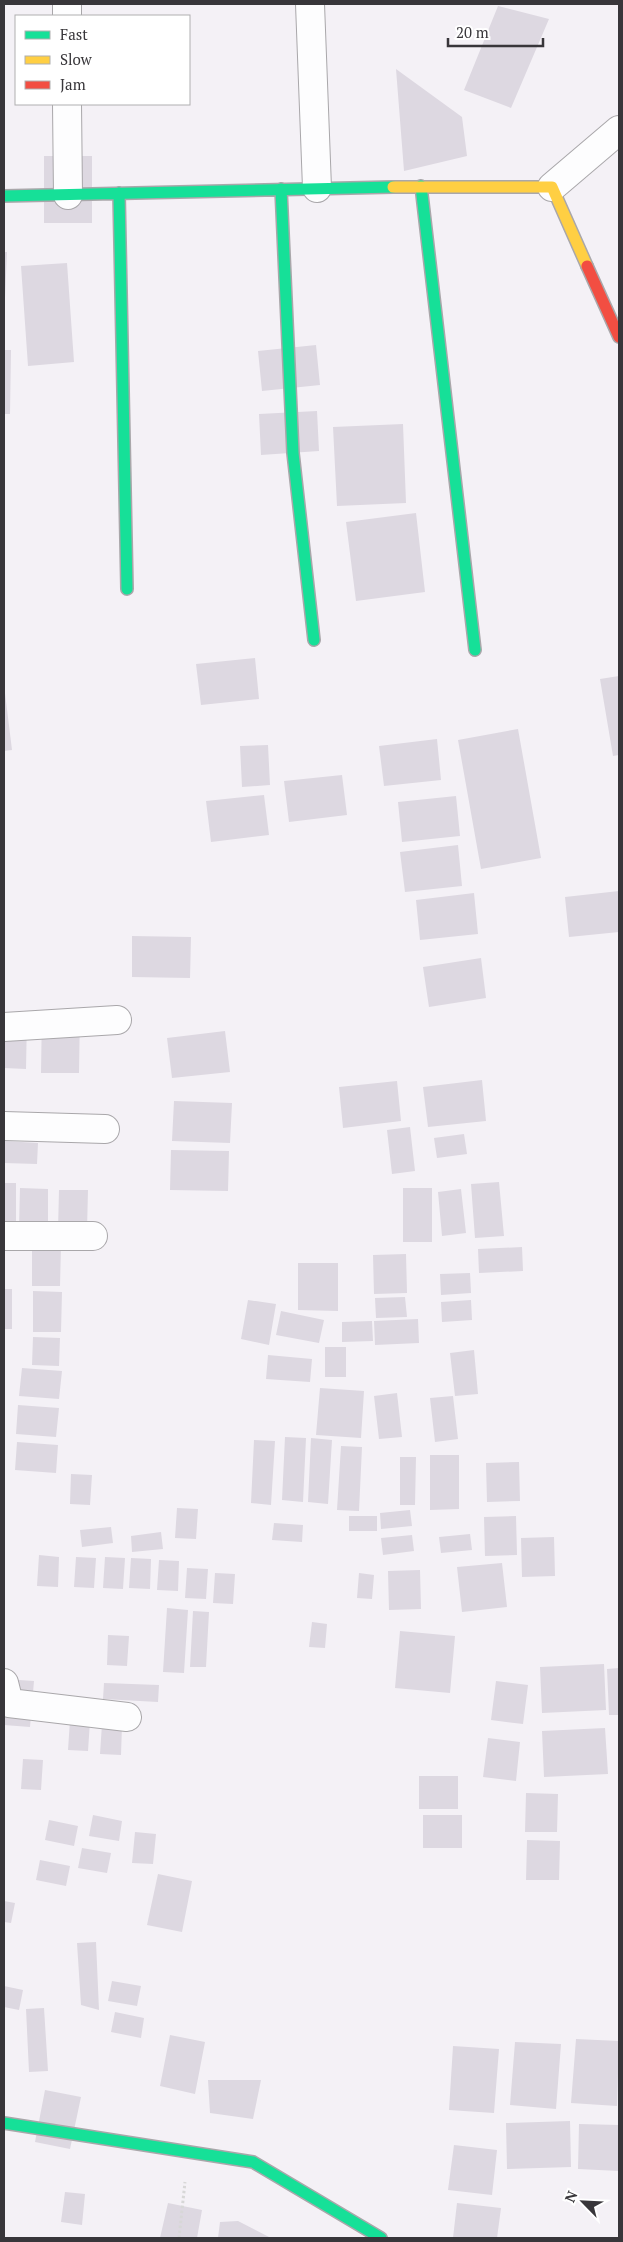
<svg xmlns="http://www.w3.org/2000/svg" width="623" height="2242" viewBox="0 0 623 2242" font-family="'PT Serif',serif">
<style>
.building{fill:#ddd8e1}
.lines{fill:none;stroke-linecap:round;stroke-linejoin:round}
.street-casing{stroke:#a9a7aa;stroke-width:30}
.fast-casing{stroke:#a9a7aa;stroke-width:14}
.slow-casing{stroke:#a9a7aa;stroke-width:14}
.jam-casing{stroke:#a9a7aa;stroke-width:14}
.path{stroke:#d7d7d7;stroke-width:3;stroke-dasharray:2.5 2.5;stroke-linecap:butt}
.street{stroke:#fdfdfe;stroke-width:28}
.fast{stroke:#16e098;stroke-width:11}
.slow{stroke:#ffcf43;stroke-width:11}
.jam{stroke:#f24e42;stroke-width:11}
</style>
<rect width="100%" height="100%" fill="#f4f1f6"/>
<path class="building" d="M498,6L549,19L511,108L464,90Z
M396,69L462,117L467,156L404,171Z
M44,156H92V223H44Z
M4,252H7L5,298H4Z
M67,263L74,362L28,366L21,266Z
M316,345L320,385L262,391L258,351Z
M4,350H11L10,414H4Z
M317,411L319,451L261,455L259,414Z
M403,424L406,503L337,506L333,427Z
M416,513L425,592L356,601L346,522Z
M255,658L259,699L201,705L196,664Z
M619,676V755L613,756L600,679Z
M4,685L12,750L4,751Z
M518,729L541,858L481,869L458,740Z
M437,739L441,780L384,786L379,746Z
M268,745L270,785L242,787L240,746Z
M342,775L347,815L289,822L284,781Z
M264,795L269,835L211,842L206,801Z
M456,796L460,836L402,842L398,802Z
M458,845L462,886L405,892L400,852Z
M619,891V932L569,937L565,897Z
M474,893L478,934L420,940L416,900Z
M132,936L191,937L190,978L132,977Z
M481,958L486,998L429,1007L423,967Z
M42,1010L80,1011L79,1073H41Z
M4,1017L27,1018L26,1069L4,1068Z
M225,1031L230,1072L172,1078L167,1038Z
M482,1080L486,1121L428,1127L423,1087Z
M397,1081L401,1121L343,1128L339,1087Z
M174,1101L232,1103L230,1143L172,1141Z
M410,1127L415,1171L392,1174L387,1130Z
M464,1134L467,1154L437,1158L434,1138Z
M4,1141L38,1143L37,1164L4,1163Z
M171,1150L229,1151L228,1191L170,1190Z
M499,1182L504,1236L475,1238L471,1184Z
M4,1183H16V1224L4,1223Z
M20,1188L48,1189V1229H19Z
M403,1188H432V1242H403Z
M461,1189L466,1233L442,1236L438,1192Z
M59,1190H88L87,1230H58Z
M32,1245H61L60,1286H32Z
M522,1247L523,1271L479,1273L478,1249Z
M406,1254L407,1293L374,1294L373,1255Z
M298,1263H338V1311L298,1310Z
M470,1273L471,1293L441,1295L440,1274Z
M4,1289H12V1329H4Z
M33,1291L62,1292L61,1332H33Z
M405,1297L407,1317L376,1318L375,1298Z
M248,1300L276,1304L269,1345L241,1339Z
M471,1300L472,1320L442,1322L441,1302Z
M281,1311L324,1320L319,1343L276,1335Z
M418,1319L419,1343L375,1345L374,1321Z
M372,1321L373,1341L342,1342V1322Z
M33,1337L60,1338L59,1366L32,1365Z
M325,1347H346V1377H325Z
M474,1350L478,1394L455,1396L450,1353Z
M268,1355L312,1359L310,1382L266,1379Z
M22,1368L62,1371L59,1399L19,1396Z
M320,1388L364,1391L361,1438L316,1435Z
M397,1393L402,1437L379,1439L374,1396Z
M453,1396L458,1439L435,1442L430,1398Z
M18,1405L59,1408L56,1437L16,1434Z
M285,1437L306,1438L303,1502L282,1500Z
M311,1438L332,1440L328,1504L308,1502Z
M254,1440L275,1441L271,1505L251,1503Z
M17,1442L58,1445L56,1473L15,1470Z
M341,1446L362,1447L359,1511L337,1510Z
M430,1455H459V1509L430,1510Z
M400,1457H416L415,1505H400Z
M519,1462L520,1501L487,1502L486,1463Z
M71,1474L92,1475L90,1505L70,1504Z
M177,1508L198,1509L196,1539L175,1538Z
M410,1510L412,1526L381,1529L380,1513Z
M349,1516H377V1531H349Z
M516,1516L517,1555L485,1556L484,1517Z
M274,1523L303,1525L302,1542L272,1540Z
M111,1527L113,1543L82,1547L80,1530Z
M161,1532L163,1549L132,1552L131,1536Z
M470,1534L472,1550L441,1553L439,1537Z
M412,1535L414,1551L383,1555L381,1538Z
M554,1537L555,1576L522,1577L521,1538Z
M39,1555L59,1557L58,1587L37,1586Z
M76,1557L96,1558L94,1588L74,1587Z
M105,1557L125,1558L123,1589L103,1588Z
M131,1558L151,1559L150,1589L129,1588Z
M159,1560L179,1561L178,1591L157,1590Z
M502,1563L507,1607L462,1612L457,1567Z
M187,1568L208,1569L206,1599L185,1598Z
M420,1570L421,1609L389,1610L388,1571Z
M215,1573L235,1574L233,1604L213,1603Z
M359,1573L374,1575L372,1599L357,1598Z
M167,1608L188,1610L184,1673L163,1672Z
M193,1611L209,1612L206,1667H190Z
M312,1622L327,1624L325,1648L309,1647Z
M400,1631L455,1636L450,1693L395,1688Z
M108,1635L129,1636L127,1666L107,1665Z
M604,1664L606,1710L542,1713L540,1667Z
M619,1668V1715H609L607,1669Z
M4,1679L34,1681L30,1727L4,1725Z
M496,1681L528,1685L523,1724L491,1720Z
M104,1683L159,1685L158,1702L103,1699Z
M70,1720L90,1721L88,1751L68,1750Z
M102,1724L122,1725L121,1755L100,1754Z
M605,1728L608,1774L544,1777L542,1731Z
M488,1738L520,1742L516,1781L483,1777Z
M23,1759L43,1760L41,1790L21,1789Z
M419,1776H458V1809H419Z
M526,1793L558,1794L557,1832H525Z
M93,1815L122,1821L119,1841L89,1836Z
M423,1815H462V1848H423Z
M49,1820L78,1826L74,1846L45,1840Z
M135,1832L156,1834L153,1864L132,1863Z
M527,1840L560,1841L559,1880H526Z
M82,1848L111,1853L107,1873L78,1868Z
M40,1860L70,1866L66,1886L36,1880Z
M158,1874L192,1881L182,1932L147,1925Z
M4,1901L15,1903L11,1923L4,1922Z
M96,1942L99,2010L81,2005L77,1943Z
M112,1981L141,1986L137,2006L108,2001Z
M4,1986L23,1990L19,2010L4,2007Z
M44,2008L48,2071L29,2072L26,2009Z
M115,2012L144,2018L141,2038L111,2032Z
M170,2035L205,2042L195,2094L160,2086Z
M576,2039L619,2041L617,2106L571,2103Z
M515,2042L561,2044L556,2109L510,2105Z
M453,2046L499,2049L494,2113L449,2110Z
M208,2080H261L253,2119L210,2113Z
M45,2090L81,2097L70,2149L35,2142Z
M570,2121L571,2167L507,2169L506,2123Z
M579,2124L619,2125V2171L578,2169Z
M454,2145L497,2150L492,2195L448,2190Z
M65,2192L85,2194L82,2225L61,2222Z
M168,2203L202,2210L197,2238H160Z
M457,2203L501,2208L497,2238H453Z
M238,2221L271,2238H218L220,2222Z"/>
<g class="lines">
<g class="street-casing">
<path id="street" d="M67,4V16
M310,4L317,188
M67,104L68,195
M552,187L619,130
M4,1027L117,1020
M4,1126L105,1129
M4,1236H93
M4,1683L9,1703L127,1717"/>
</g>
<g class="fast-casing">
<path id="fast" d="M421,186L475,650
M281,189L293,453L314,640
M119,193L127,589
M4,196L393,187
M4,2123L253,2162L381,2238"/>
</g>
<g class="slow-casing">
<path id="slow" d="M393,187H552L587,266"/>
</g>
<g class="jam-casing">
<path id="jam" d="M587,266L619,337"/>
</g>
<path class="path" d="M179,2238L185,2182"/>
<use href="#street" class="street"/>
<use href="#fast" class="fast"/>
<use href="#slow" class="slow"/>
<use href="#jam" class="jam"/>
</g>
<rect width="623" height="2242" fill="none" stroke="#38363a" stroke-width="10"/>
<rect x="15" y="15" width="175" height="90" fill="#ffffff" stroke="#afafb0"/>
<rect x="25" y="31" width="25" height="8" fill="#16e098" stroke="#afafb0"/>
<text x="60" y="40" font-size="15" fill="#38363a">Fast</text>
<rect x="25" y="56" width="25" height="8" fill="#ffcf43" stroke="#afafb0"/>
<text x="60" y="65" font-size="15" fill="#38363a">Slow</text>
<rect x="25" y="81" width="25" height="8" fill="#f24e42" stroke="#afafb0"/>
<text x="60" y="90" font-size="15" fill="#38363a">Jam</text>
<g transform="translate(583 2202) rotate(294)" stroke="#ffffff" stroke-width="4" paint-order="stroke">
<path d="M0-4L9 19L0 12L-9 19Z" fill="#38363a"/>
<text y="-8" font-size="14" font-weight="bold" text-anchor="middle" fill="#38363a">N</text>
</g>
<path d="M448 38v8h95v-8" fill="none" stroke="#38363a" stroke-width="2.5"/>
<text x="456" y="38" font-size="15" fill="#38363a" stroke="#ffffff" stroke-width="4" paint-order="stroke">20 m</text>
</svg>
